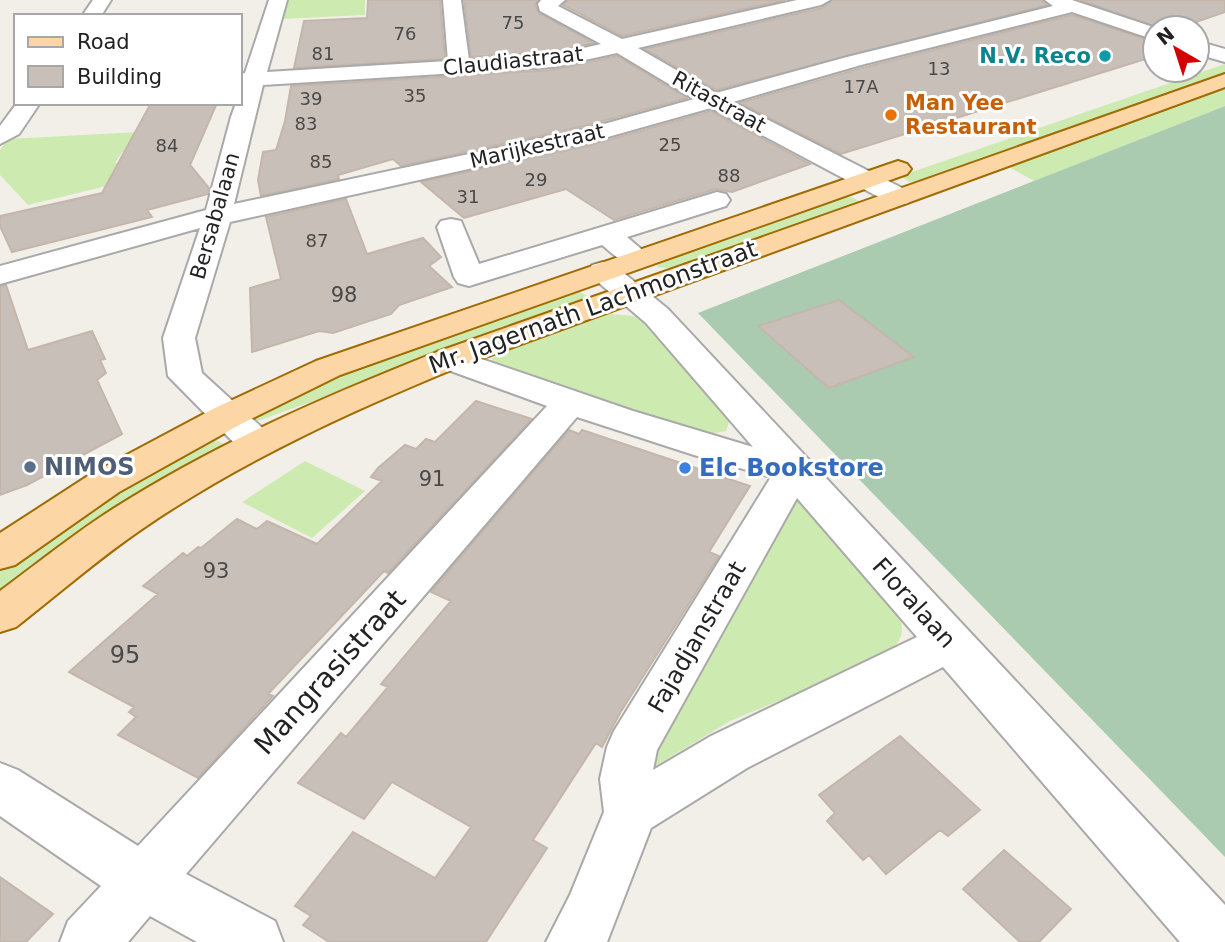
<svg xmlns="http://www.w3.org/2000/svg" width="1225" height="942" viewBox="0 0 1225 942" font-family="'DejaVu Sans',sans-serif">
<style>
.grass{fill:#cdebb0}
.cemetery{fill:#aacbaf}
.building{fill:#c7bfb8;stroke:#c4b6ab;stroke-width:2}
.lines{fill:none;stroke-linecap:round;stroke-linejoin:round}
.minor-casing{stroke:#a9a9a9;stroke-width:4}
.major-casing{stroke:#a06b00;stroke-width:4}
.minor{fill:#fff;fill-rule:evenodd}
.major{fill:#fcd6a4;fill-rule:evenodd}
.culture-dot{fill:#0f9aa8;stroke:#fff;stroke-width:2.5}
.food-dot{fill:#e8710a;stroke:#fff;stroke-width:2.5}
.service-dot{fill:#5c6f8a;stroke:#fff;stroke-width:2.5}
.shop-dot{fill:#3f7fe0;stroke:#fff;stroke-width:2.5}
.labels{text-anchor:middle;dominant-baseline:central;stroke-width:6;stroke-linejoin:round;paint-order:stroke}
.far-number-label{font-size:18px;fill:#4b4948}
.far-culture-label{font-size:21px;font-weight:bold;fill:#0d838f;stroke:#fff;text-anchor:end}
.far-street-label{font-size:21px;fill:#222;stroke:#fff}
.far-food-label{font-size:21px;font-weight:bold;fill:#c56008;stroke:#fff;text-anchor:start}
.number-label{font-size:21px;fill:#4b4948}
.street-label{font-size:24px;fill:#222;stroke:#fff}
.service-label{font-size:24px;font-weight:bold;fill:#4e5e75;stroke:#fff;text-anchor:start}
.shop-label{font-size:24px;font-weight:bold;fill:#366cbe;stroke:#fff;text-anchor:start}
.near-number-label{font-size:24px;fill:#4b4948}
.near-street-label{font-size:28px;fill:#222;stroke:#fff}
</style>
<rect width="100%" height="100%" fill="#f2efe9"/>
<path class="grass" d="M287,0H365V15L281,19Z
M1225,64V74L922,181L910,182L903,178L906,174Z
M1225,88V106L1034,181L1007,166Z
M140,132L130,151L122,152L115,163L122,166L123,182L28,205L0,175V150L7,139Z
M852,197L859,201L858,204L675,269L657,267L660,261L835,199Z
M578,291L589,297L584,304L255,422L252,420L305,391L358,368Z
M610,314L633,316L642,321L730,419L726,431L705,435L491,367L492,359L498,354Z
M216,440L226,445L0,601V571L130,484L202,443Z
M305,461L365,491L312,538L242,502Z
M794,497L801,500L899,615C908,638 895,649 876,661L730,721L652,768L651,740Z"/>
<path class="cemetery" d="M1225,106V857L698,313Z"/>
<path class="building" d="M368,0H440L445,59L294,68L304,21L367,18Z
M464,0H538L535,5L539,13L594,43L553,52L471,57Z
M568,0H785L622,36L563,5Z
M832,0H1042L1047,5L716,90L645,49L822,8Z
M1080,0H1225V12L1179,28H1159Z
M1072,15L1155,42V56L841,154L740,103L862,68Z
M617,56L687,98L585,126L401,166L393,159L338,175L339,179L261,196L258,180L263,152L276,150L285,121L291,86L553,70Z
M151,103H217L190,165L209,188L208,194L147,210L152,217L12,252L0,226V216L102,193Z
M711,111L810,164L732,192L716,189L614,220L566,189L464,218L421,182L591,145Z
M346,199L367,254L423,238L441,257L429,266L452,287L399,305L391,314L333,333L319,331L252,352L250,288L281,279L266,217Z
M6,285L28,350L92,331L105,359L100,360L106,373L97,380L122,434L27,485L0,495V286Z
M839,300L914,357L829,388L758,326Z
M476,401L532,419L388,573L384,571L268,694L273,696L198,778L118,735L136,717L129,712L134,707L69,672L158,594L143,586L183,553L187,556L198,547L201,548L237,519L257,529L267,521L317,544L382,481L371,477L378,468L405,445L416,449L426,439L435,442Z
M569,430L579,434L582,430L750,486L709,552L719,556L620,713L602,747L596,743L533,840L547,848L486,942H329L303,925L311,916L295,906L353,832L435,878L471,827L392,782L364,819L298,783L341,733L346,737L388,687L381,684L451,601L431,592Z
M900,736L980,810L948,836L940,830L886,874L869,855L863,860L827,821L835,813L819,795Z
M1004,850L1071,909L1039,942H1020L963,889Z
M0,877L53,914L26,942H0Z"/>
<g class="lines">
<g class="minor-casing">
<path id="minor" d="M93,0H111L101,16H82Z
M269,0H287L267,72L448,61L443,0H461L469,60L553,55L601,44L540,11L538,4L541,0H565L558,6L622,39L797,0H830L821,5L638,48L716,93L847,57L1053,6L1045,0H1072L1156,28L1155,40L1072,12L861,65L733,102L908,191L912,197L908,203L899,205L890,203L711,108L590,142L230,222L195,338L202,373L269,434L275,443L269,452L256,455L243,452L168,376L163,338L200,228L0,284V266L206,210L231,117L236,103H240V74L245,73ZM617,53L694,99L586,129L234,204L263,85L553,67Z
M1197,41L1225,49V62L1197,54Z
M17,103H40L19,134L0,144V126Z
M717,192L726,194L730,200L726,206L627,237L653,259L648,265C628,270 617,257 602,245L469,286L458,283L454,277L437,227L441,221L451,219L461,221L479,264Z
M603,262L614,265L668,309L1225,905V942H1180L943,667L747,768L651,828L607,942H546L570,895L604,812L600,779L607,747L614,731L771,477L694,455L577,417L186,874L275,921L283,942H197L150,916L128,942H60L68,921L101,886L0,816V763L18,770L138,846L547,406L437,366L432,359L437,352L449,349L461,352L633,411L753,447L646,323L592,277L588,271L592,265ZM797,498L917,637L711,736L653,770L657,750Z"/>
</g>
<g class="major-casing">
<path id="major" d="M1225,74V87L461,366C351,411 241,461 142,529C98,559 58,594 16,627L0,632V591C38,563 76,532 116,507C217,443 326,396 437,352Z
M898,161L907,164L911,169L907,174L340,375L241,424L119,492L15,565L0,569V533L91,474L215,408L316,361Z"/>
</g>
<use href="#minor" class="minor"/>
<use href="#major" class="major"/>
</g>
<circle class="culture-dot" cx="1105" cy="56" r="7"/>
<circle class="food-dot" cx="891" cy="115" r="7"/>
<circle class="service-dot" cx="30" cy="467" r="7"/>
<circle class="shop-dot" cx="685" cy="468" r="7"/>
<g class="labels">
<g class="far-number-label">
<text x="513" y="22">75</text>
<text x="405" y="33">76</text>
<text x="323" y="53">81</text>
<text x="939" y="68">13</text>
<text x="861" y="86">17A</text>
<text x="415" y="95">35</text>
<text x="311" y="98">39</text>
<text x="306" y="123">83</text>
<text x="670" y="144">25</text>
<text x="167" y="145">84</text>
<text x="321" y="161">85</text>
<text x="729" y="175">88</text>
<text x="536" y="179">29</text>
<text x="468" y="196">31</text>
<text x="317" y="240">87</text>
</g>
<g class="far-culture-label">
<text x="1091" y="56">N.V. Reco</text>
</g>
<g class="far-street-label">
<text transform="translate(513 61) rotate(-6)">Claudiastraat</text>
<text transform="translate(719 102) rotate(29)">Ritastraat</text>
<text transform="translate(537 146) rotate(-13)">Marijkestraat</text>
<text transform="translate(215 216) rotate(-74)">Bersabalaan</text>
</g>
<g class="far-food-label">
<text x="905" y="103">Man Yee<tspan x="905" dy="24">Restaurant</tspan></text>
</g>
<g class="number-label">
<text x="344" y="295">98</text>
<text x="432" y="479">91</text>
<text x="216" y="571">93</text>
</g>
<g class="street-label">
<text transform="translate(593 307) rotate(-20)">Mr. Jagernath Lachmonstraat</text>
<text transform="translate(914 603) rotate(48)">Floralaan</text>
<text transform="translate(697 637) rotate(-60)">Fajadjanstraat</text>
</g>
<g class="service-label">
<text x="44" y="467">NIMOS</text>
</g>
<g class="shop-label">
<text x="699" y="468">Elc Bookstore</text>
</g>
<g class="near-number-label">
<text x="125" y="655">95</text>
</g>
<g class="near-street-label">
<text transform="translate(330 672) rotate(-48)">Mangrasistraat</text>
</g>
</g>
<rect x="14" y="14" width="228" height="91" fill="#ffffff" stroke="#a7a7a7" stroke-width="2"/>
<rect x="28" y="37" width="35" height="10" fill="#fcd6a4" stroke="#a7a7a7" stroke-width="2"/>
<text x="77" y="49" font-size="21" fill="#222222">Road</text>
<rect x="28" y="66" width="35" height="21" fill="#c7bfb8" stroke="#a7a7a7" stroke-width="2"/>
<text x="77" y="84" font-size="21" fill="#222222">Building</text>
<g transform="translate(1176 49) rotate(321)"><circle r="33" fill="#ffffff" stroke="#a7a7a7" stroke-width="2"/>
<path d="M0-5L12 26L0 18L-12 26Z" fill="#d40000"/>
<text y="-10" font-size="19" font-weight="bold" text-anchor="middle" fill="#222222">N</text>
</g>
</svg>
